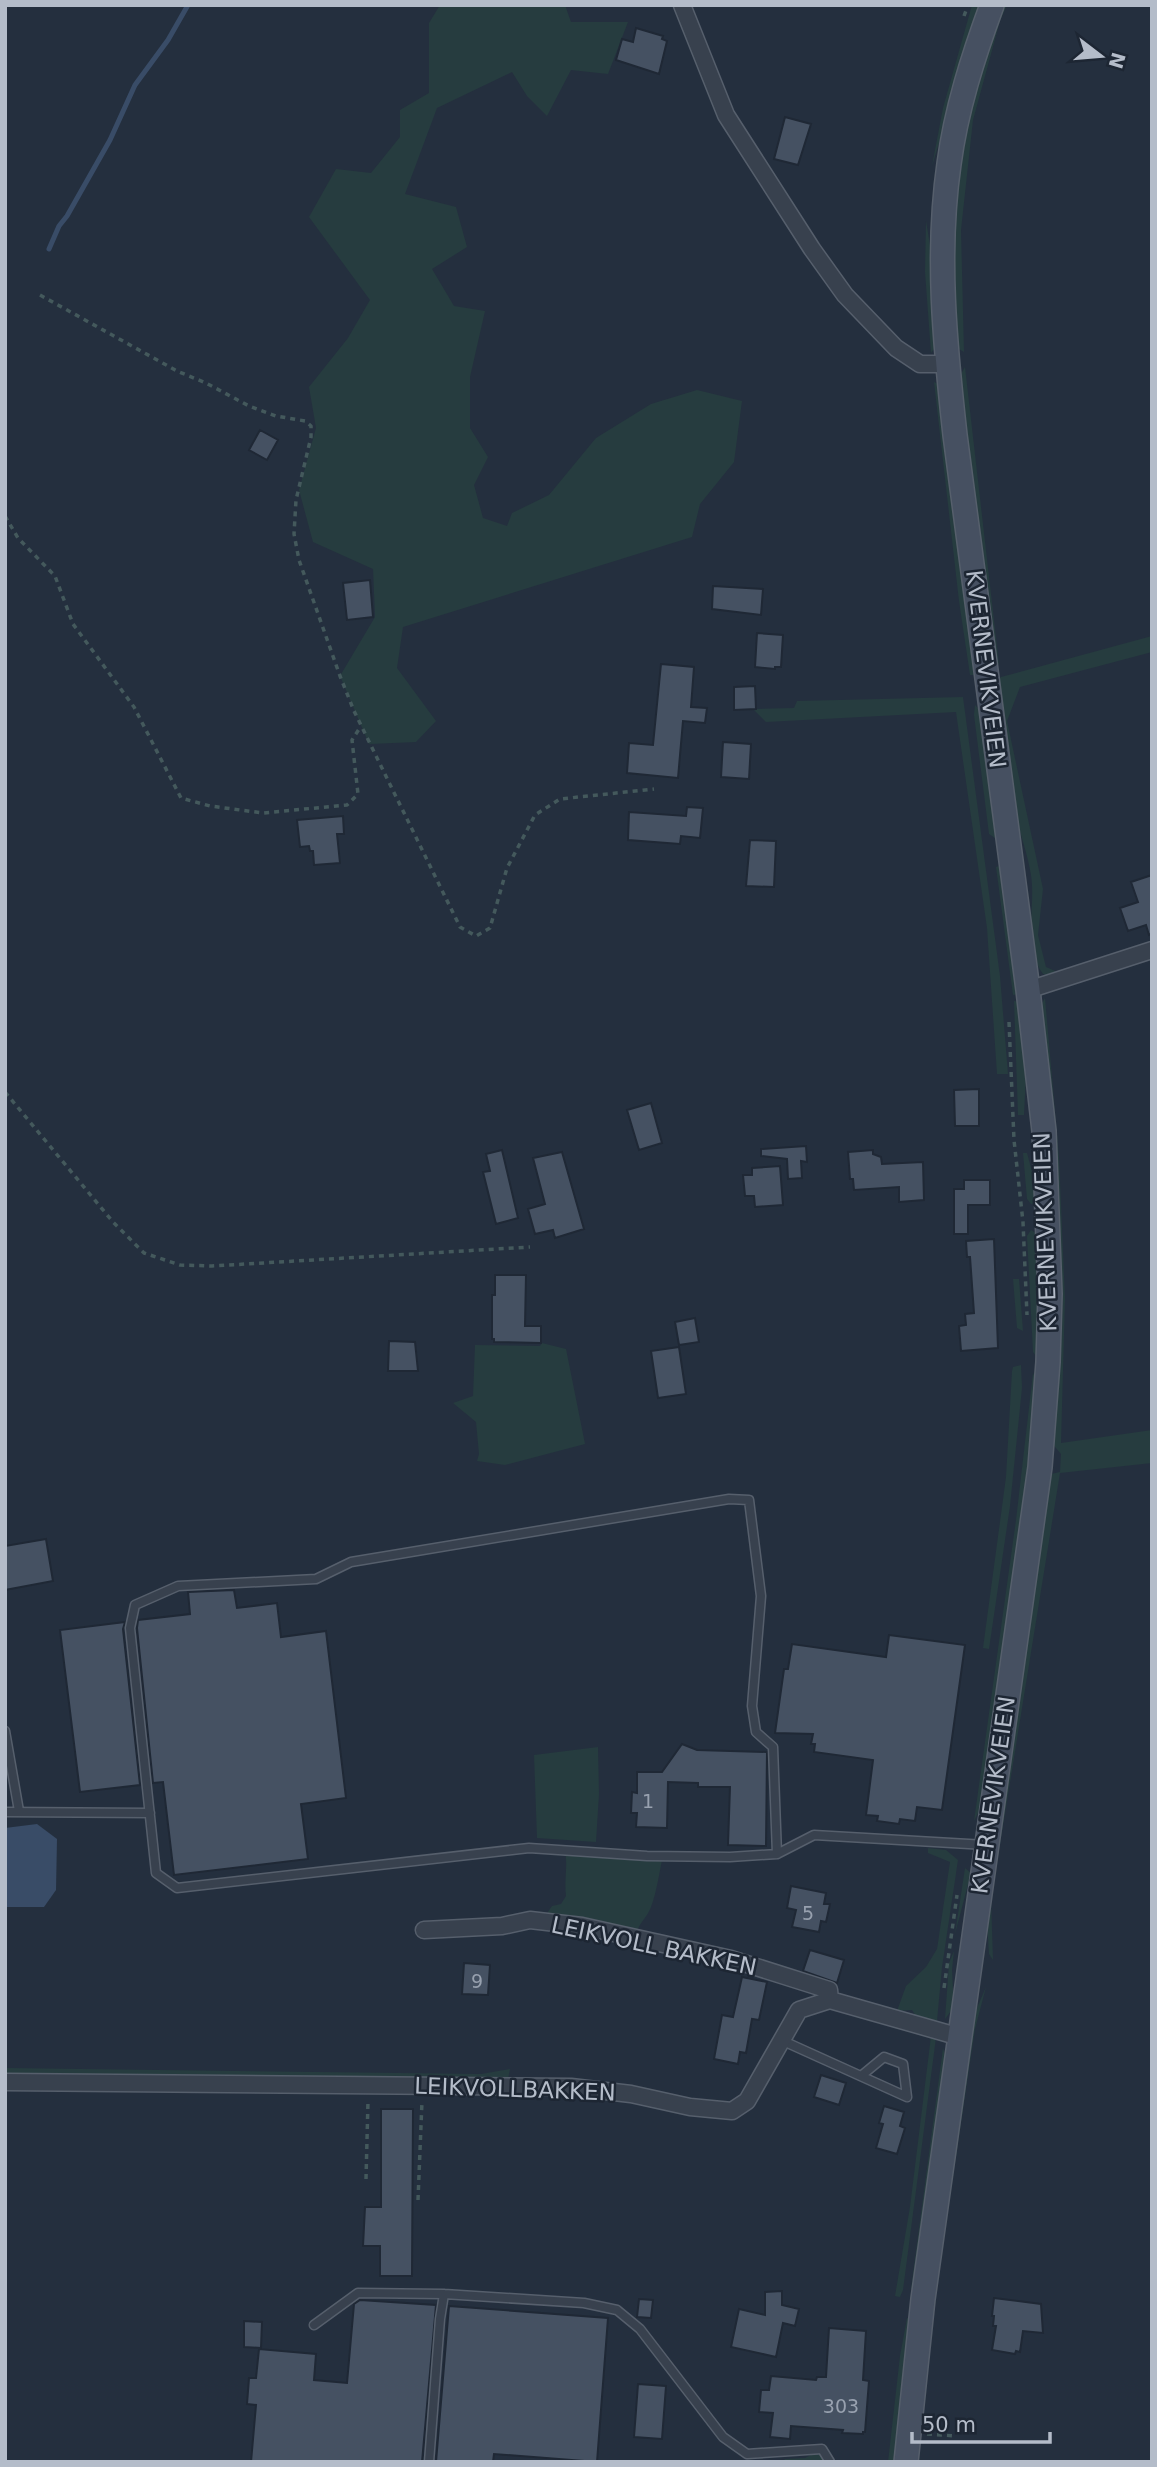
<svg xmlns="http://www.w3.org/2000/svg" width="1157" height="2467" viewBox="0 0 1157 2467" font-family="'DejaVu Sans',sans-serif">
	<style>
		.green { fill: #263c3f }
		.water { fill: #394c67 }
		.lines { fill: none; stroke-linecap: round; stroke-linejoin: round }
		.stream { stroke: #394c67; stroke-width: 5 }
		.building { fill: #455162; stroke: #1f2835; stroke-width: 2 }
		.lane-casing { stroke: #565f6c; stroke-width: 11 }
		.street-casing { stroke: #565f6c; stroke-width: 19 }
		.secondary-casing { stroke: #565f6c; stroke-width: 26 }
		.path { stroke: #44595c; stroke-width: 3.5; stroke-dasharray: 5 5; stroke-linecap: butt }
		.lane { stroke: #38414e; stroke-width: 8 }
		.street { stroke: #38414e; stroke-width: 16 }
		.secondary { stroke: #465061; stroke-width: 23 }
		.labels { text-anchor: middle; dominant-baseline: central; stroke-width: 5; stroke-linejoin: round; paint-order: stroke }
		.number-label { font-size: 19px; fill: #98a1af }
		.street-label { font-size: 23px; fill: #b4bcc9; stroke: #1d2633 }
	</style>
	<rect width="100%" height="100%" fill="#242f3e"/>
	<path class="green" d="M440,5H565L571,22H628L608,74L571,70L547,116L527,96L512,72L437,108L405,194L456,207L467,247L432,269L454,306L485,311L470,377V428L488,457L474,485L483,518L507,526L512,513L549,495L596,438L651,404L697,390L742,401L734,462L700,504L692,537L403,627L397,668L436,721L416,742L369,744L340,676L375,617L373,569L313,542L299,490L316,428L309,387L348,338L370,300L309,217L336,169L371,173L400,137V110L429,93V23Z
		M972,5H981L932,166L943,108Z
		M1000,5H1007L1000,21L973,120L961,230L964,352L954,346C953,307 950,268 951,229C954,152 976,77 1000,5Z
		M926,221L932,257L936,346L931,353L925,272Z
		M965,367L999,664L993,667L958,379Z
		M934,382L938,384L940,390L956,533L977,675H970L959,601Z
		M1152,636V652L1020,687L1007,721L1043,889L1038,935L1046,967L1062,974L1052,976L1043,974C1022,946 1036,908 1031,875C1027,849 1016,824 1012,798C1005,759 1001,720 996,681L1001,677Z
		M963,697L1000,976L1008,1074H997L987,928L956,712L766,722L753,709L794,708L797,701Z
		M975,705L980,710L996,832L995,838L989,834L974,715Z
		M999,866L1004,880L1020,994L1013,995L996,867Z
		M1045,998L1059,1157L1065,1299L1061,1443L1152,1430V1463L1060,1473L991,1900L993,1960L989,1954L986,1908L1045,1483L1051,1474L1060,1472L1061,1454L1050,1441L1041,1005Z
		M1014,1001L1021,1002L1027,1055L1024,1115H1018Z
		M1023,1153H1027L1035,1183L1036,1203L1031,1204L1027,1199Z
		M1031,1230L1037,1234L1039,1241V1352L1036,1356L1033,1352L1027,1236Z
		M1013,1279H1019L1023,1331L1017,1328Z
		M542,1343L566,1349L585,1444L505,1465L477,1461L479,1454L476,1422L453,1403L473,1396L475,1345L540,1346Z
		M1021,1365L1022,1388L1010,1506L989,1649L983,1648L1006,1477L1012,1371L1013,1367Z
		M1033,1373L1037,1380L1031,1455L982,1805L974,1821L1016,1520Z
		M598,1747L599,1794L596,1842L537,1838L534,1755Z
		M928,1848L946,1850L958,1860L942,1967L937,2021L917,2018L912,2010L897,2011L906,1986L926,1967L937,1949L950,1862L928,1853Z
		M565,1851L663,1856C659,1873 657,1891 651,1907C646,1920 639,1921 635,1938L541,1922L552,1906L561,1904L566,1896C564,1880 568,1866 565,1851Z
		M965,1868L971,1873L955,1934Z
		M954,1951L952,1970L954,2007L945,2019L949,1963Z
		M986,1987L975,2029L937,2284L934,2283L968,2029Z
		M932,2028L937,2030L903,2290L900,2297L895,2296L910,2207Z
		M943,2048L946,2058L916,2290L911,2289Z
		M5,2068L481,2074L510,2069L508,2079L5,2082Z
		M907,2318L911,2319L895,2462H888L900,2356Z
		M822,2449L830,2462H783L785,2459L805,2458Z"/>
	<path class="water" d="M37,1824L57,1839L56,1890L44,1907H5V1828Z"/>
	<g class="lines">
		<path class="stream" d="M49,249L59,226L67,216L110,140L135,85L168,40L188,5"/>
	</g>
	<path class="building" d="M636,28L663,36L662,39L667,41L659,74L616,60L622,39L633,42Z
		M785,117L811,124L798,165L774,159Z
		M260,430L278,440L267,460L249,450Z
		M370,580L373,617L347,620L343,583Z
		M713,586L763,589L761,615L712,609Z
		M757,633L783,635L781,667H775V669L755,667Z
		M661,664L694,667L691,707L707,708L705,723L683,721L678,778L627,773L629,743L653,745Z
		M755,686L756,709L734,710V687Z
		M723,742L751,744L749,779L721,777Z
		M687,807L703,808L700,838L681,836L680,844L628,840L629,812L686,816Z
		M343,816L344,834H337L340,863L314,865L313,851H310L309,846L300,847L297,820Z
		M750,840L776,841L774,887L746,886Z
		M1152,875V934L1149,935L1146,925L1128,931L1120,908L1138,902L1131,882Z
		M979,1089V1126H955L954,1090Z
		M651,1103L662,1143L639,1150L627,1110Z
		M806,1146L807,1162L801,1161L802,1178L788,1179L787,1159L761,1156V1149Z
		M502,1150L518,1218L496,1224L483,1172L490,1171L486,1154Z
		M873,1150V1154L881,1157L882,1164L923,1162L924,1200L899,1202V1187L854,1190L853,1179H850L848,1152Z
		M562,1152L584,1229L555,1238L553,1230L535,1234L528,1209L545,1204L533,1158Z
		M780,1166L783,1205L755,1207L754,1196H745L743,1175H752V1168Z
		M964,1180H990V1205H968V1234H954V1189H964Z
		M994,1239L998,1348L961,1351L959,1326L966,1325L965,1314L974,1313L970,1257H967L966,1241Z
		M495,1275H526L525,1326H541V1343L494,1342V1339H492V1295H495Z
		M695,1318L699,1342L679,1345L675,1322Z
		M389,1341L415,1342L418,1371H388Z
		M679,1347L686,1394L658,1398L651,1351Z
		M46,1539L53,1581L5,1590V1546Z
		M234,1590L237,1608L277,1603L281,1637L326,1631L346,1798L301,1804L308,1859L174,1875L163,1782L153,1783L137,1628L138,1620L190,1614L188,1592Z
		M125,1622L123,1629L140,1785L80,1792L60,1630Z
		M889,1635L965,1645L942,1810L917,1807L915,1821L900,1819L899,1824L877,1821L878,1816L866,1815L873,1760L814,1752L815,1744H811L813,1734L775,1733L784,1669H788L792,1644L886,1657Z
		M682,1744L697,1750L767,1752L766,1846L728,1845L730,1787H698V1783L668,1782L667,1828L636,1827L637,1813H631L632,1792L637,1793V1772H662Z
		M791,1886L826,1893L824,1904H830L826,1922L821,1921L819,1932L792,1927L796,1910L787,1908Z
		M810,1950L844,1960L837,1983L803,1971Z
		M464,1963L490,1965L488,1995L462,1994Z
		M742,1977L767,1982L759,2020L752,2019L746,2053L740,2052L738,2064L714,2059L722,2015L733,2017Z
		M821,2075L846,2083L839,2105L814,2097Z
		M884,2106L904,2112L900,2126L905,2128L897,2154L876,2148L883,2124L879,2123Z
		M381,2109H413L412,2276H380V2246H363L365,2207H381Z
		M782,2291V2305L799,2309L795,2326L783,2323L776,2357L731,2347L739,2309L765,2315V2292Z
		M994,2298L1041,2304L1043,2333L1023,2331L1020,2352L1016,2351L1015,2354L992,2350L996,2326H993L994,2316H992Z
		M639,2299L653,2300L651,2318L637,2317Z
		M360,2300L436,2305L422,2462H251L256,2405L247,2404L249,2378H256L259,2349L316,2354L314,2380L347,2383L354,2304Z
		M449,2306L608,2318L597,2462L494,2454L493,2462H436Z
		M244,2321L262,2322L261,2348L244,2347Z
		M829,2328L866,2331L863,2380L869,2381L865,2432H863V2434L842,2433L843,2430L791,2426L790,2439L770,2437L773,2413L759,2412L761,2390H769L771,2376L816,2380L817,2377H826Z
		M638,2384L666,2386L662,2439L634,2437Z"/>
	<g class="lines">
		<g class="lane-casing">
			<path id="lane" d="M729,1499L749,1500L761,1596L752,1706L756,1732L773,1747L777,1854L730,1857L647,1856L529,1848L177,1888L156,1873L130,1628L135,1605L178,1586L316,1579L351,1562Z
				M5,1731L19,1811
				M5,1812L150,1813
				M777,1854L814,1835L986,1845
				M781,2040L907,2097
				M861,2076L884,2057L903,2064L907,2097
				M314,2325L358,2293L444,2294L584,2303L617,2310L640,2329L723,2437L747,2454L822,2449L830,2462
				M429,2462L440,2319L444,2294"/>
		</g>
		<g class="street-casing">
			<path id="street" d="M682,5L726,115L812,249L845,295L896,348L920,364H947
				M1028,990L1152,950
				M424,1930L502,1926L530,1920L582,1926L731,1959L829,1990L830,2000
				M5,2082L571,2087L631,2094L690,2107L732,2111L747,2101L799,2010L830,2000L960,2037"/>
		</g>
		<g class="secondary-casing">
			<path id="secondary" d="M906,2462L923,2299L1040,1467L1048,1362L1050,1294L1044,1131L1028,990L955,435C945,345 936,254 949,164C956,110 973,57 992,5"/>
		</g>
		<path class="path" d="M964,16L968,5
			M40,295L177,371L206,383L249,406L276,416L305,421L311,426V437L296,500L294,534L299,560L340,676L354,711L460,927L476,936L490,928L507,868L535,815L560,799L654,789
			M5,516L18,538L55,576L73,624L134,707L181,798L210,806L263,813L347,805L358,794L352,740L361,726
			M1009,1022L1014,1140L1023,1222L1027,1315
			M5,1092L113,1222L144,1253L180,1265L212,1266L530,1247
			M944,1988L957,1895
			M366,2179L368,2101
			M418,2200L422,2101
			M927,2434L956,2436"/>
		<use href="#lane" class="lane"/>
		<use href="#street" class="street"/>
		<use href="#secondary" class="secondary"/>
	</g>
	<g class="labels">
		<g class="number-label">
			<text x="648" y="1801">1</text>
			<text x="808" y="1913">5</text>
			<text x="477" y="1981">9</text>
			<text x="841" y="2406">303</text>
		</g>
		<g class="street-label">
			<text transform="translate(986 669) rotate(83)">KVERNEVIKVEIEN</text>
			<text transform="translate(1045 1232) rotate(-92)">KVERNEVIKVEIEN</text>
			<text transform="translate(993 1795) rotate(-82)">KVERNEVIKVEIEN</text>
			<text transform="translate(654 1946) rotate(12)">LEIKVOLL BAKKEN</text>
			<text transform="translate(515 2089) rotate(2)">LEIKVOLLBAKKEN</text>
		</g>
	</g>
	<rect width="1157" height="2467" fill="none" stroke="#b4bcc9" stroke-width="14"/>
	<g transform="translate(1101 56) rotate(106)" stroke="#1d2633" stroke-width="5" paint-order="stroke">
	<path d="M0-5L12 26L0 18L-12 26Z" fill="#b4bcc9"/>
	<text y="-10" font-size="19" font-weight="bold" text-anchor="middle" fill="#b4bcc9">N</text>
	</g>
	<path d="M912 2432v10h138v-10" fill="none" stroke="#b4bcc9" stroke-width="3.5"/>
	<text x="922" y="2432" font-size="21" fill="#b4bcc9" stroke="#1d2633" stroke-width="5" paint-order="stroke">50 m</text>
</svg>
